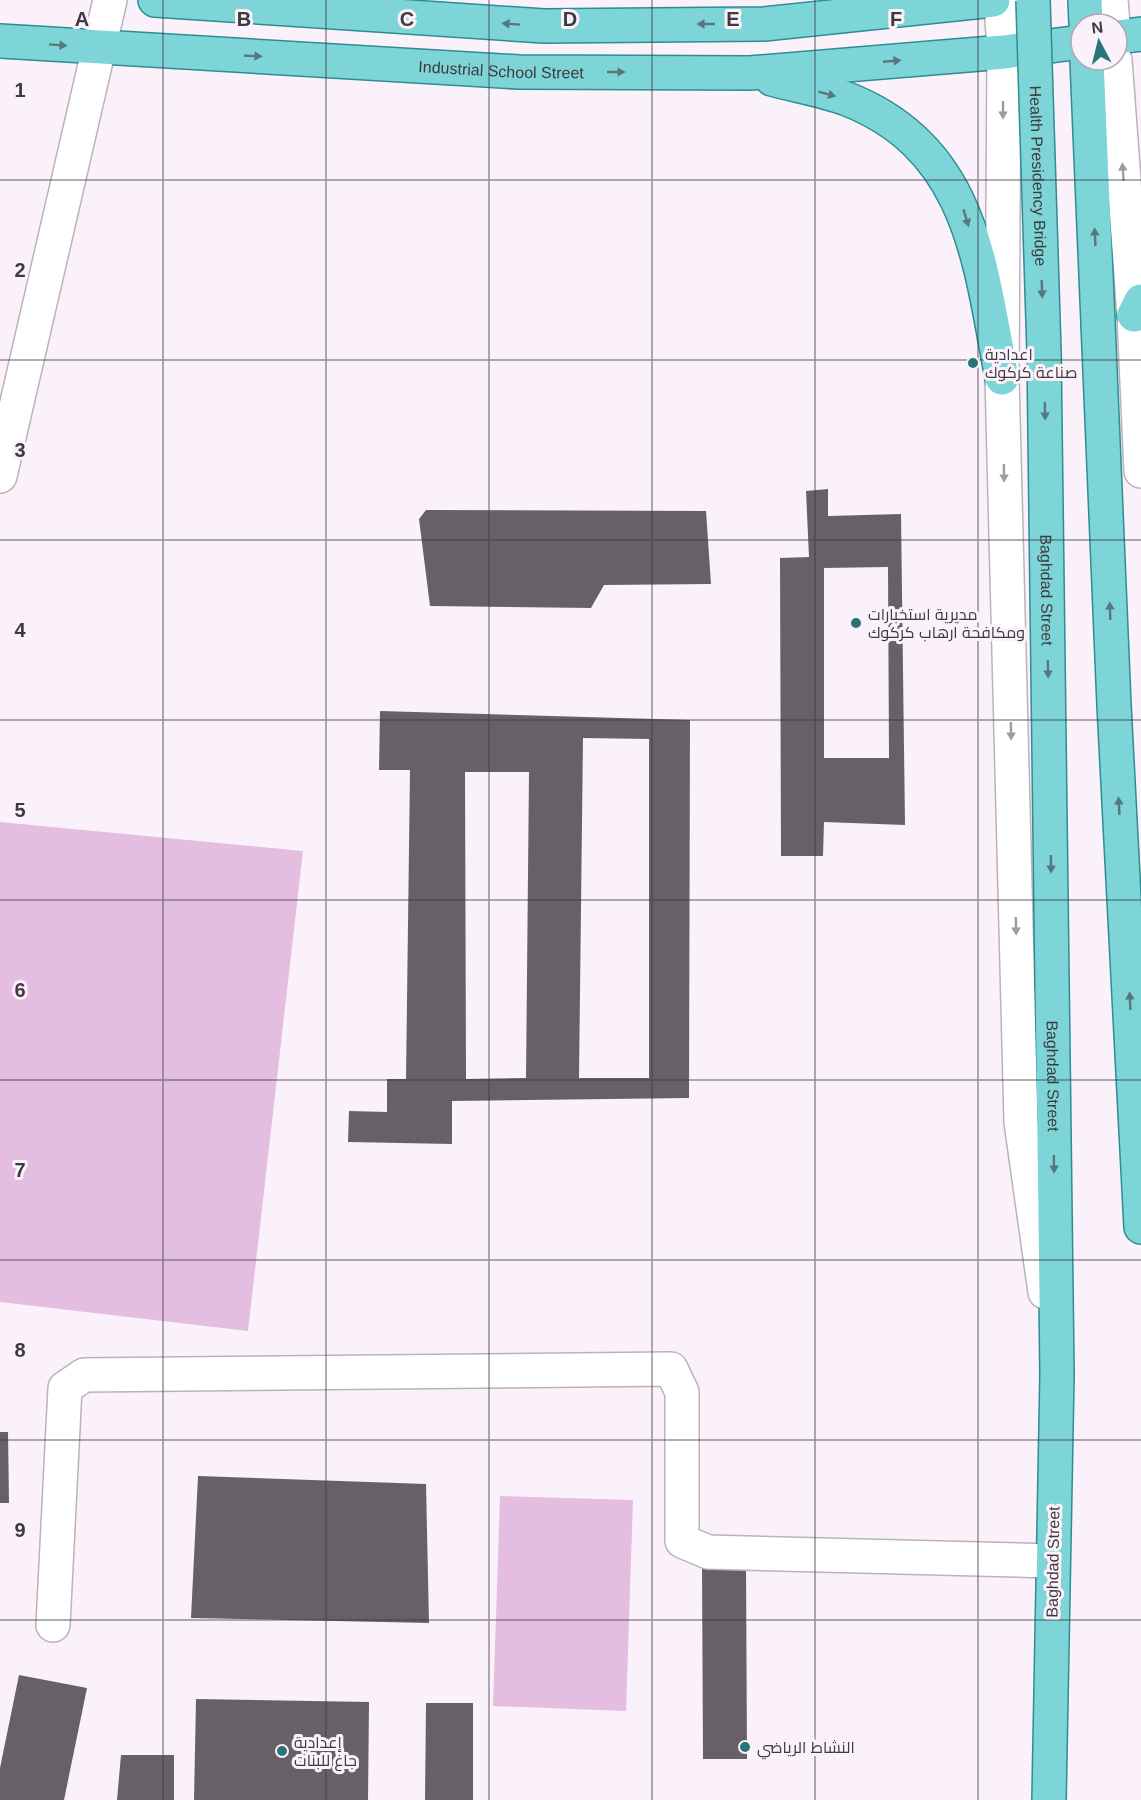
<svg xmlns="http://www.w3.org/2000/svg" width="1141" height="1800" viewBox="0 0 1141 1800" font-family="Helvetica,Cairo,sans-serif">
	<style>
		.green { fill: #e3bee0 }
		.building { fill: #686068; fill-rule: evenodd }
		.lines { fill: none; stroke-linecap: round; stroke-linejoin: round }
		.minor-casing { stroke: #bbb2bb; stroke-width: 36 }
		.tertiary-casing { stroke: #bbb2bb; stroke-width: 36 }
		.primary-casing { stroke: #2e8d91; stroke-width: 36 }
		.minor { stroke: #fff; stroke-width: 33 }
		.tertiary { stroke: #fff; stroke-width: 33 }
		.primary { stroke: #7dd5d8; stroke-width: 33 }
		.primary-bridge-casing { stroke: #2e8d91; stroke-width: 36; stroke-linecap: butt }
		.primary-bridge { stroke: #7dd5d8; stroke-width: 33 }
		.oneway { fill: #57787c }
		.oneway2 { fill: #9e9c9e }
		.grid { fill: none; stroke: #3e3a3e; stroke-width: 1.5; stroke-opacity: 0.55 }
		.poi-dot { fill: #297476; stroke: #fbf1fa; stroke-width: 2 }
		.labels { text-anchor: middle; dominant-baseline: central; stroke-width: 6; stroke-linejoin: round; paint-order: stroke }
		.street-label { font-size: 16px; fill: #3e3a3e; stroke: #fbf1fa }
		.poi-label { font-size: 16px; fill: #3e3a3e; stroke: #fbf1fa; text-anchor: start }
		.grid-label { font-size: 20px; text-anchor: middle; font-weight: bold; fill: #3e3a3e; stroke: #fbf1fa; stroke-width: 6; stroke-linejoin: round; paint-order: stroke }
	</style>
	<rect width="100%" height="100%" fill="#fbf1fa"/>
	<path class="green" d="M0,822L303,851L248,1331L0,1302Z
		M500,1496L633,1500L626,1711L493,1706Z"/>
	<path class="building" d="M828,489V516L901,514L905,825L824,822L823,856H781L780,558L809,557L806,491ZM888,567L889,758H824V568Z
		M426,510L706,511L711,584L604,585L591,608L430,606L419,519Z
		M380,711L690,720L689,1098L452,1101V1144L348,1142L349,1111L387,1112V1079H406L410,770H379ZM583,738L649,739V1078H579ZM465,772H529L526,1078L466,1079Z
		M0,1432H8L9,1503H0Z
		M198,1476L426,1484L429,1623L191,1618Z
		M702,1566H746L747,1759H703Z
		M19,1675L87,1688L64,1800H0V1768Z
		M196,1699L369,1702L368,1800H194Z
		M426,1703H473V1800H425Z
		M121,1755H174V1800H117Z"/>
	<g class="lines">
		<g class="minor-casing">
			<path id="minor" d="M0,476L110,0
				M53,1625L65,1388L84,1375L671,1369L682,1392V1541L708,1552L1052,1561"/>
		</g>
		<g class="tertiary-casing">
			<path id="tertiary" d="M1001,0L1004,52L1002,378L1021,1122L1045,1292
				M1111,0L1113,24
				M1115,60L1134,315L1141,471"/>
		</g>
		<g class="primary-casing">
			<g id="primary">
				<path d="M155,0L544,26L764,24L993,0"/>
				<path d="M1085,0L1086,24"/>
				<path d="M1117,37L1141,34"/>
				<path id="s1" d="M0,41L519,72L750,73L1004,52L1081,42"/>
				<path d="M1087,60L1114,705L1141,1227"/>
				<path d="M772,79C797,86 823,90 847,99C972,148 980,263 1002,378"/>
				<path d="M1134,315L1141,301"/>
				<path id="s2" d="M1044,352L1057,1374L1049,1800"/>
			</g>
		</g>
		<use href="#minor" class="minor"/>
		<use href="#tertiary" class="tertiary"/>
		<use href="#primary" class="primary"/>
		<g class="primary-bridge-casing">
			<g id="primary-bridge">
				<path id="s3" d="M1033,0L1044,352"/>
			</g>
		</g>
		<use href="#primary-bridge" class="primary-bridge"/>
	</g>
	<defs><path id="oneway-solid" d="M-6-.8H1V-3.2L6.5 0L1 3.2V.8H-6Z" transform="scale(1.5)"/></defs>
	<g class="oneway">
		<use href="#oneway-solid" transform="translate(511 24) rotate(-176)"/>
		<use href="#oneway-solid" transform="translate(706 24) rotate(180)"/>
		<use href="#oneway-solid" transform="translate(58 45) rotate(4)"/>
		<use href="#oneway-solid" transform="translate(253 56) rotate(3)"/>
		<use href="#oneway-solid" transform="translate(892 61) rotate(-5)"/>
		<use href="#oneway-solid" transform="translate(616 72)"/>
		<use href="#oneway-solid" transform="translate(827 94) rotate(15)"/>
		<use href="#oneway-solid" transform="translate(966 218) rotate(73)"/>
		<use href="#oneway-solid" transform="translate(1095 237) rotate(-93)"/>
		<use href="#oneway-solid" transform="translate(1042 289) rotate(88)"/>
		<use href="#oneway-solid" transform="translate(1045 411) rotate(89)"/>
		<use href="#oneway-solid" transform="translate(1110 611) rotate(-92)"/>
		<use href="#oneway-solid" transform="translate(1048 669) rotate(89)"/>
		<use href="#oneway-solid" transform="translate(1119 806) rotate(-93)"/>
		<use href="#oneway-solid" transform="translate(1051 864) rotate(89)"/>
		<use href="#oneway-solid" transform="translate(1130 1001) rotate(-93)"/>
		<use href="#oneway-solid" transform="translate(1054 1164) rotate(89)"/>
	</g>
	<g class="oneway2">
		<use href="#oneway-solid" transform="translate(1003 110) rotate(90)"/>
		<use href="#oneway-solid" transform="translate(1123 172) rotate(-94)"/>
		<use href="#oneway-solid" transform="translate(1004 473) rotate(89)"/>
		<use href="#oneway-solid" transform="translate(1011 731) rotate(89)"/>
		<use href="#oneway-solid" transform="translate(1016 926) rotate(89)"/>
	</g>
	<path class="grid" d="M163,0V1800M326,0V1800M489,0V1800M652,0V1800M815,0V1800M978,0V1800M0,180H1141M0,360H1141M0,540H1141M0,720H1141M0,900H1141M0,1080H1141M0,1260H1141M0,1440H1141M0,1620H1141"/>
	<g class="poi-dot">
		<circle cx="973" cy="363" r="6"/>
		<circle cx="856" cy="623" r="6"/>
		<circle cx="745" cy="1747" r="6"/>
		<circle cx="282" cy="1751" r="6"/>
	</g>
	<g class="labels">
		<g class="street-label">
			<text stroke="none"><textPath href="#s1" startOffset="502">Industrial School Street</textPath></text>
			<text stroke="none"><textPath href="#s3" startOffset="176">Health Presidency Bridge</textPath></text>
			<text stroke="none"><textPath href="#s2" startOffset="238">Baghdad Street</textPath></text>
			<text stroke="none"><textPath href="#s2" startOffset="724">Baghdad Street</textPath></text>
			<text transform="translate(1053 1562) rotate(-89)">Baghdad Street</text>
		</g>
		<g class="poi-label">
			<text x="985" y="354">اعدادية<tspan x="985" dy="18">صناعة كركوك</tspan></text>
			<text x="868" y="614">مديرية استخبارات<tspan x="868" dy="18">ومكافحة ارهاب كركوك</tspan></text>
			<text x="294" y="1742">إعدادية<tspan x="294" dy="18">جاغ للبنات</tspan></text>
			<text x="757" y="1747">النشاط الرياضي</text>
		</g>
	</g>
	<g class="grid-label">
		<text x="82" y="26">A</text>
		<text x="244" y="26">B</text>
		<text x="407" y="26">C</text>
		<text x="570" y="26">D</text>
		<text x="733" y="26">E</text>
		<text x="896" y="26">F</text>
		<text x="20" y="97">1</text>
		<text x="20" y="277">2</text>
		<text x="20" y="457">3</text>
		<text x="20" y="637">4</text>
		<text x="20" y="817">5</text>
		<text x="20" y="997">6</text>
		<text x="20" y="1177">7</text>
		<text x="20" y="1357">8</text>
		<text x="20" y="1537">9</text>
	</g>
	<g transform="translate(1099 42) rotate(353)"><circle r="28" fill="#fbf1fa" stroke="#afa8af" stroke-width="1.5"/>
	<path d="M0-4.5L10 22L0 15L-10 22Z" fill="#297476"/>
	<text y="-9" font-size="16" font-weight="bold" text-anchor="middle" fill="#3e3a3e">N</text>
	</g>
</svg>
